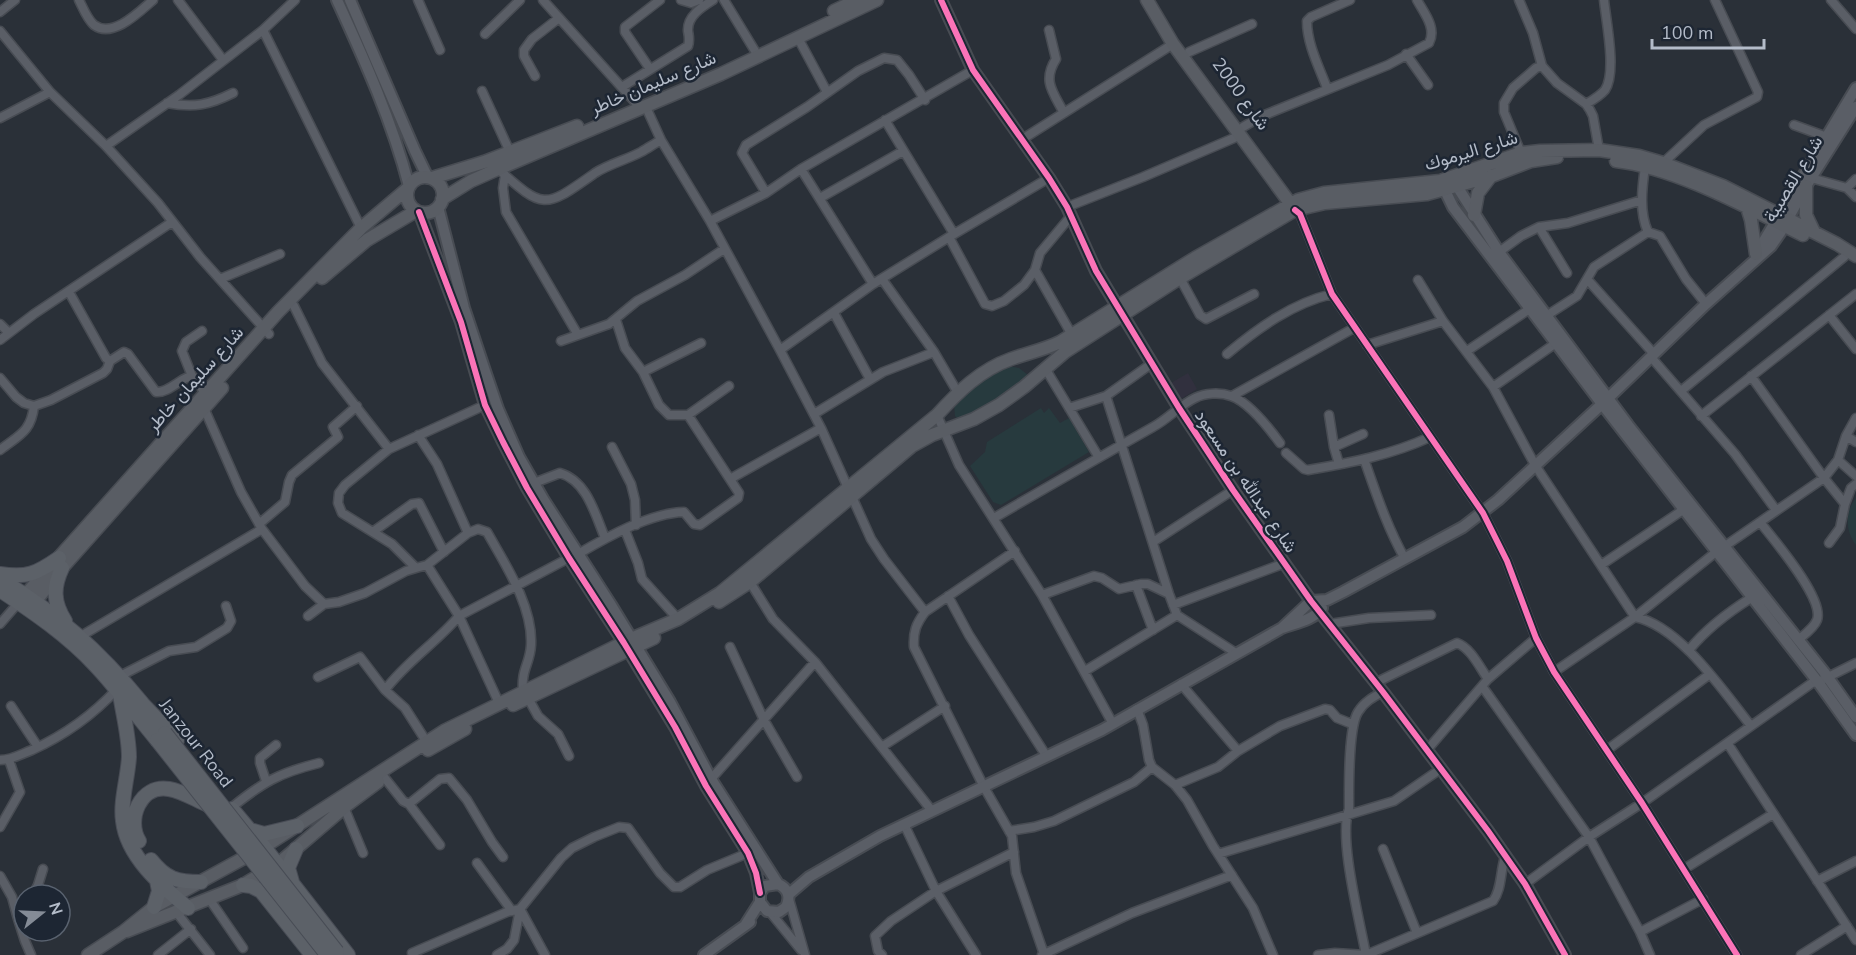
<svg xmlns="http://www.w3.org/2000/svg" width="1856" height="955" viewBox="0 0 1856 955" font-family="'Nunito Sans',Vazirmatn,sans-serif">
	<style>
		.medical { fill: #31303e }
		.green { fill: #273a3e }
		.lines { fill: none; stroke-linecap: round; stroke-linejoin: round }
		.minor-casing { stroke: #484c53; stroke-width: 11 }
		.tertiary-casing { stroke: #484c53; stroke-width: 14 }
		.secondary-casing { stroke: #484c53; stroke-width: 15 }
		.primary-casing { stroke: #484c55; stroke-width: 16 }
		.minor { stroke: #5a5e66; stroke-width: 8 }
		.tertiary { stroke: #5a5e66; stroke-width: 10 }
		.secondary { stroke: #595d64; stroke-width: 12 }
		.primary { stroke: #5c6168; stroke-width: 14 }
		.primary-bridge-casing { stroke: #484c55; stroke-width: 16; stroke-linecap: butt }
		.primary-bridge { stroke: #5c6168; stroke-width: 14 }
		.cycleway-casing { stroke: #1d2633; stroke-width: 10 }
		.cycleway { stroke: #fb73b8; stroke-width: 6 }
		.labels { text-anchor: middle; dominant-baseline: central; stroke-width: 5; stroke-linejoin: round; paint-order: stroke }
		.street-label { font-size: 18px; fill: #b4bcc9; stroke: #1d2633 }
	</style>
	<rect width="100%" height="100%" fill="#2a3038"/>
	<path class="medical" d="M1188,373L1197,389L1181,399L1171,383Z"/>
	<path class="green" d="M1006,366L1019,368L1028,375L1027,381L960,421L955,416L954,404L966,390Z
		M1041,408L1044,413L1049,408L1060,423L1069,418L1089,452L1001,505L993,502L970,466L985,452L987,442Z
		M1856,498V545C1845,531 1845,511 1856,498Z"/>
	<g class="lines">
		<g class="minor-casing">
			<path id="minor" d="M79,0C83,8 87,19 94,25C113,39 140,11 153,0
				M178,0L223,60
				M418,0L440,50
				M543,0L635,102
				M681,0L691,3L699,0
				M724,0L755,51
				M1519,0L1533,33L1542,66L1557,83L1586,104L1590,110L1593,116L1599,150
				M1831,0L1856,29
				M0,12L15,0
				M263,30L361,228
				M1049,30L1056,59C1042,81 1053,92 1064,113
				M0,31L50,92L106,146L158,203L200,257L269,334
				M485,34L520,0
				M798,38L827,92
				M1189,52L1252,24
				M1406,54L1428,85
				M650,69L625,32V27L660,0
				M535,76L524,56V50L532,39L559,18
				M622,87L688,46C690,40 689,37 688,31C687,16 702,7 713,0
				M1327,88C1319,67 1307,44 1307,21L1311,17L1350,0
				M482,91L510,152
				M167,103C194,108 209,105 233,93
				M1586,104C1593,100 1600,96 1605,90C1617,72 1606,21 1604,0
				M645,105L661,140L710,221L780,350L821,428L871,539L884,559L925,612
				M0,118L50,92
				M885,120L954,234
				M1794,125L1827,137
				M1243,127L1262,116L1388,65L1429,43C1437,28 1424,13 1417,0
				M1021,140L1173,44
				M106,146L179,95L263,30L295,0
				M1521,153L1504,112V103L1513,88L1536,68L1542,66
				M1663,163L1704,125L1757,97L1758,92L1715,0
				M1645,167C1642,188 1639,212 1648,232L1660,236L1686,279L1706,304
				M498,169C545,211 545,208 595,173C609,164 626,160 641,152C648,148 654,144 661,140
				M801,169L873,284
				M505,175L503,188L506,212L578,335
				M1811,178L1847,188L1856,197
				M1847,188L1856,179
				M766,193L742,153L746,145L807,107L858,71L884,58L897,60L909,75L925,100
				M820,198L903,151
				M1067,207L1143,177L1241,135
				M1295,210L1300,214L1332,294L1483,513L1507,561L1536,638L1554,672L1642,803L1737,955
				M710,221L766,193L801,169L973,70
				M1539,227L1567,273
				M949,237L985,304L992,306L1004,301L1024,285L1035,270L1040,253L1070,217
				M1499,252L1521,236L1539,227L1568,223L1642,200
				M1035,270L1072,335
				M1180,278L1200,315L1206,319L1254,294
				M220,279L280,254
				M1587,279L1654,354
				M1418,280L1443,321L1493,387L1535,465L1635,617C1680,626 1723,691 1751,726
				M69,292L106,358L110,361
				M294,306L322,363L389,449
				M834,313L870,379
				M1829,315L1856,349
				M1546,316L1577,296L1594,267L1648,232
				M616,320L625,348L643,372L659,405L669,415H688L729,386
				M0,324L9,333
				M0,340L34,314L172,222
				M561,341L609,324L637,301L685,275L724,249
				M1367,345L1443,321
				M780,350L873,284L954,234L1049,178
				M1467,351L1531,308
				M934,352L958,393
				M1227,354C1258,328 1293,303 1332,294
				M1651,357L1735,454L1776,510
				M1045,368L1098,456
				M643,372L701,343
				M192,376L182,351L186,342L202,331
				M1751,376L1824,478L1845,504L1840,528L1829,543
				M0,378L16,397L24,403L34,406L51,400L103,373L107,369L110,361L124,352L128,354L156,392C170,394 186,371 195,378C199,381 202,390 205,394
				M1493,387L1556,343
				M1681,391L1844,257
				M1106,396L1151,364
				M1232,396L1354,328
				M485,405L389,449L345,485L339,493L338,503L342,513L392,544L416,568L427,565L459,616L499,703
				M204,408L241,492L262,529L305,586L324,604
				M1069,408L1106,396L1169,594L1177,615L1236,653
				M814,414L883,372L934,352L882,279
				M937,415L959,465L1042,595L1113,724
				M1329,415L1334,447L1339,464
				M1701,416L1856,294
				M418,435L437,464L468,533
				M1846,436L1856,442
				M612,447L631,484L635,500L636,525
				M1334,447L1363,434
				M0,450C19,435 31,432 34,406
				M1286,453L1304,469L1308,470C1350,463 1391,455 1430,437
				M1364,459C1376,493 1387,527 1405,559
				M1838,460L1856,476
				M730,479L821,428
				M534,483L560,473C587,481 595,514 605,538
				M1845,504L1851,488L1856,484
				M994,518C1047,487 1100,457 1153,427C1168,419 1180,405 1195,398C1205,393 1220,392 1231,396C1249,402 1269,428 1280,443
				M1760,522C1773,539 1825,599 1817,620C1814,628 1804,635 1798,640
				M259,524L285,502L289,482L292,475L338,437L333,427L357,406
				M625,530L638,563L642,579L678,619
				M374,531L412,504L419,503L444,552
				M1153,542L1233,490
				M1725,546L1824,478L1838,460L1846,436L1856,418
				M1015,551L925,612C916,624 913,632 914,647L984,787L1012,836L1016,873L1044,954
				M578,554C607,537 650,513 684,512L694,524L700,525L738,498L739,493L688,415
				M427,565L468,533L478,529L487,532C505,564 533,606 531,645C530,664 521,669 523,691
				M1601,565L1683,510
				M750,582L773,619L815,662L932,811
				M1136,585L1153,630
				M1042,595L1094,576L1102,578L1119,589L1141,584H1148L1169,594
				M948,596L969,635L1047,757
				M1173,605L1285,563
				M308,616L324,604L339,602L365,593L406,571L416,568
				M0,624L19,602
				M1330,624L1369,618L1431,615
				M81,636L262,529
				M730,647L764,720L797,777
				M1689,650C1707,628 1727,613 1751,598
				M1085,671L1177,615
				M1554,672L1635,617L1716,552
				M120,676L169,651L196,647L227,628L231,621L226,606
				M318,677L360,657L385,690
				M1375,683L1457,643C1471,648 1480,668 1488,679
				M1181,684L1238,751
				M1482,686L1589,837L1640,932L1650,955
				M528,698L538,716L558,734L569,756
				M11,706L38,747
				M1137,709L1143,725L1149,760L1152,767L1175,785L1187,800L1213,846L1253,908L1273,955
				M426,741L405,708L385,690C407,661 436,643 459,616L569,558
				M1728,744L1856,940
				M883,746L945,706
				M1427,750L1488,679L1536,638
				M1607,750L1710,674
				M0,760C12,760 21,754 32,750C65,735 92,716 117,689
				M384,777L403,801L409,804L440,779L449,778L467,800L492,842L503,857
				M711,779L815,662
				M266,781L260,763V758L276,745
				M1175,785L1218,767L1238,751L1280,726L1325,709L1330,710L1337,718L1352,724
				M409,804L440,845
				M344,807L363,853
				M231,808C263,782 279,773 319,763
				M904,824L936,891L976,955
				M0,827L20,792L9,760
				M1009,831L1034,827L1054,821L1134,782L1152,767
				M1383,849L1417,933
				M1218,854L1394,801L1442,768
				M477,863L512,911
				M1684,869L1773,814
				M0,876L12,897L18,919
				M1817,881L1856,861
				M1525,884L1589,837L1642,803L1812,683L1818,682L1856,663
				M33,895L38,885L43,869
				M789,899L805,955
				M210,900L243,948
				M520,909L545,955
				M24,911L18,919L25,941L31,955
				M770,912L801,950
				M177,913L210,955
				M1640,932L1703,899
				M412,953L507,912L520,909
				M158,955L191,929
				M497,955L507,949L514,940L520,909L561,858L572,848L594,837L619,827L628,828L660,873L674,887H680L707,870L748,853
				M882,955L878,951L875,936L891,921L936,891L1014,852
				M1042,955L1132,913L1232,875
				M1318,955L1335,953L1366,955L1493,901C1502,889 1500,872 1505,857
				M1366,955C1360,922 1338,837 1349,809C1349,788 1348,728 1358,712C1364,702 1373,697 1383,692
				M1801,955L1847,926"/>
		</g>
		<g class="tertiary-casing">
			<path id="tertiary" d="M337,0C365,61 392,121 409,186
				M350,0L415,151L428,178
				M941,0L973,70L1049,178L1067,207L1096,271L1179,408L1233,490L1311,601L1383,692L1488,831L1525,884L1565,955
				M1453,180L1499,252L1628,425L1824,672L1856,717
				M1442,184L1453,207L1602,404L1818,682L1856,735
				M438,207L464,308L485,371L498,409L519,457L543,499L611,605L670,702L711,779L778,884
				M419,212L461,322L485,405L503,442L527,488L569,558L624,643L675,727L706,786L748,853L756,873L760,893
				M1756,254L1856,88
				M1282,628L1311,601L1327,600L1343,592L1463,527L1498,500L1602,404L1706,304L1771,246L1780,233L1806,186L1856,107
				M788,895L809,877L880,836L1102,730L1282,628C1295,623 1314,620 1322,608
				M746,924L760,902V893L765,886L778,884C788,888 791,897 786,907L779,912L767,911L760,902
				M704,955L750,922"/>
		</g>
		<g class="secondary-casing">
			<path id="secondary" d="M1147,0L1173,44L1295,210
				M834,11L857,0
				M1616,161C1677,168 1748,208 1803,235
				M407 195a18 18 0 1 1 36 0a18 18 0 1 1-36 0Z
				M432,178L484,162L577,126
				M1806,186V215L1814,232
				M442,199L471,181L498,169L721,74L877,0
				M1747,207L1751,220L1756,254
				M1474,215L1478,193L1491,176
				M322,278L367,240L416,211
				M20,601L278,312L361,228L407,189
				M719,602L750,582L912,446L932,435L974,419L999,405L1024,387L1065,352L1180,278L1295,210L1325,203L1427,194L1492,176L1531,161L1557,157
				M30,608L62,568L222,388
				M513,705L654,638
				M428,750L465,729
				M127,931L243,885L278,864L347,805L378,782
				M88,955L123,932L154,907L264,847L444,731L631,639L678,619L720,593L937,415C958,392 980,370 1011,359C1027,353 1044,350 1060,342L1195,258L1298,200L1324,193L1440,181L1521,153L1540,151L1599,150L1639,156L1663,163L1723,186L1837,244L1856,256"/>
		</g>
		<g class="primary-casing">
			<path id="primary" d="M62,568C53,587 53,602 65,621
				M0,574C27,578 36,574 59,558
				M0,579C59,615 98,650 142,703
				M0,590C33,612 67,635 95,665C117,688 136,715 157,740
				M120,694C123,714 129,736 129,757C128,777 120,802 123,821C127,857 162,886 188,908
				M137,698L177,740
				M232,809L264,847L348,955
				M250,830L264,834L297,826
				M139,841C126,820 140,784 169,789C182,791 196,800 208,805
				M151,860C166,879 177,882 201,882
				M292,882L288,868L296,849
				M243,885L251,886L261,891L312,955
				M154,907L159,891L157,881"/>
		</g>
		<use href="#minor" class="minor"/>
		<use href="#tertiary" class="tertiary"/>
		<use href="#secondary" class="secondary"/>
		<use href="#primary" class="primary"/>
		<g class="primary-bridge-casing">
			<path id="primary-bridge" d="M165,733L337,952
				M157,740L325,952"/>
		</g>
		<use href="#primary-bridge" class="primary-bridge"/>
		<g class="cycleway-casing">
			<path id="cycleway" d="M941,0L973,70L1049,178L1067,207L1096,271L1179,408L1233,490L1311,601L1383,692L1488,831L1525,884L1565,955
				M1295,210L1300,214L1332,294L1483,513L1507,561L1536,638L1554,672L1642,803L1737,955
				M419,212L461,322L485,405L503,442L527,488L569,558L624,643L675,727L706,786L748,853L756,873L760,893"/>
		</g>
		<use href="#cycleway" class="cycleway"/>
	</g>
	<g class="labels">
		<g class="street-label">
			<text transform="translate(653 83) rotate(-23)">شارع سليمان خاطر</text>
			<text transform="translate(1241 94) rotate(54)">شارع 2000</text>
			<text transform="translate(1471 151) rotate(-17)">شارع اليرموك</text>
			<text transform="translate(1793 179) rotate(-59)">شارع القصيبة</text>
			<text transform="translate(195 379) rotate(-48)">شارع سليمان خاطر</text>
			<text transform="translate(1246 481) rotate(56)">شارع عبدالله بن مسعود</text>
			<text transform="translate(196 743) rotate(52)">Janzour Road</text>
		</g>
	</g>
	<g transform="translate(42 913) rotate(72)"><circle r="28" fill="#1d2633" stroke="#59626f" stroke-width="1.5"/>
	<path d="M0-4.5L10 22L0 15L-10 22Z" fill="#848b96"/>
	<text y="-9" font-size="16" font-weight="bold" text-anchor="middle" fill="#b4bcc9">N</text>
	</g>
	<path d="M1652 39v9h112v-9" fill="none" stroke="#b4bcc9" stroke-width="3"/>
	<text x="1661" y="39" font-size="18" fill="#b4bcc9" stroke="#1d2633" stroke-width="4.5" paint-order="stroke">100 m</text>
</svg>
